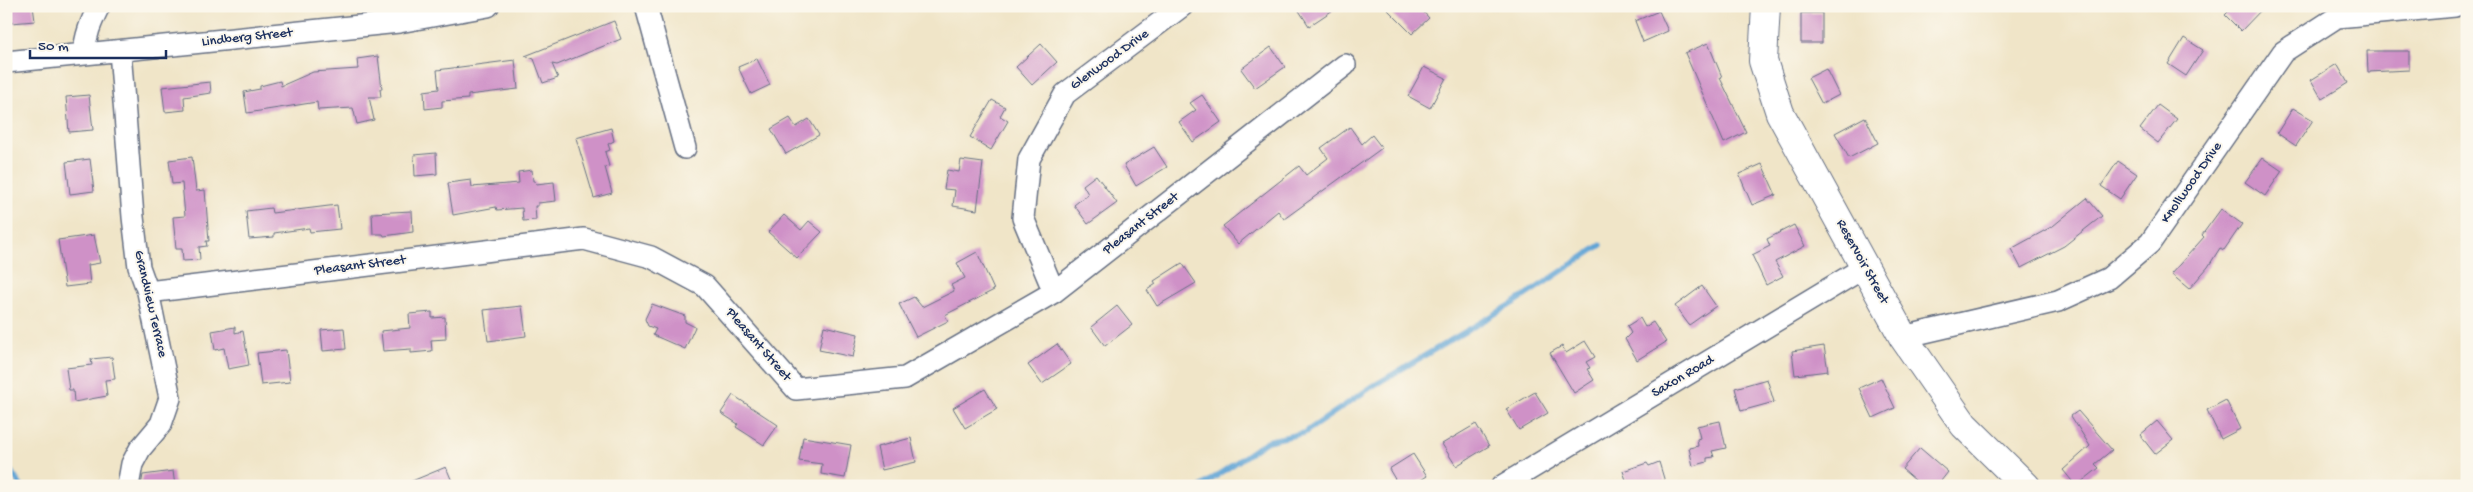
<svg xmlns="http://www.w3.org/2000/svg" width="2473" height="492" viewBox="0 0 2473 492" font-family="'Gochi Hand',sans-serif">
	<style>
		.lines { fill: none; stroke-linecap: round; stroke-linejoin: round }
		.stream { stroke: #60a4d5; stroke-width: 5.5 }
		.building { fill: #cf91c7 }
		.minor-casing { stroke: #666f83; stroke-width: 24 }
		.tertiary-casing { stroke: #666f83; stroke-width: 30 }
		.minor { stroke: #fff; stroke-width: 21 }
		.tertiary { stroke: #fff; stroke-width: 28 }
		.labels { text-anchor: middle; dominant-baseline: central; stroke-width: 4; stroke-linejoin: round; paint-order: stroke }
		.street-label { font-size: 14px; fill: #1b2f5e; stroke: #fbf7ec }
	</style>
	<rect width="100%" height="100%" fill="#fbf7ec"/>
	<filter id="ink" filterUnits="userSpaceOnUse"><feTurbulence type="fractalNoise" baseFrequency=".02" numOctaves="2"/><feDisplacementMap in="SourceGraphic" scale="10" xChannelSelector="R" yChannelSelector="G"/><feConvolveMatrix kernelMatrix="1 2 1 2 8 2 1 2 1" color-interpolation-filters="sRGB"/></filter>
	<filter id="wash" filterUnits="userSpaceOnUse"><feTurbulence type="fractalNoise" baseFrequency=".0096" numOctaves="4" result="noise"/><feDisplacementMap in="SourceGraphic" scale="20" xChannelSelector="R" yChannelSelector="G"/><feGaussianBlur stdDeviation="1.12" result="paint"/><feColorMatrix in="noise" values="0 0 0 0 0 0 0 0 0 0 0 0 0 0 0 0 0 1.4 0 .05"/><feComposite in="paint" operator="in"/></filter>
	<g filter="url(#wash)">
		<rect width="100%" height="100%" fill="#f0e5c8"/>
		<g class="lines">
			<path class="stream" d="M6,464L21,486
				M1202,486L1267,441L1304,433L1373,386L1517,301L1601,245"/>
		</g>
		<g id="blocks">
			<path class="building" d="M10,6H33L35,21L11,23Z
				M1296,6H1339L1309,26Z
				M1384,6H1418L1429,18L1412,34Z
				M2234,6H2265L2241,31L2225,15Z
				M1659,11L1668,31L1643,42L1635,21Z
				M1801,13H1822V43H1801Z
				M614,21L621,39L557,65L552,64L558,78L543,83L534,59L525,56Z
				M2184,38L2203,50L2186,76L2168,64Z
				M1708,43L1722,77L1720,78L1746,132L1724,143L1685,53Z
				M1041,44L1057,62L1032,85L1016,67Z
				M1271,47L1285,67L1255,88L1241,69Z
				M2367,51H2409V70L2368,72Z
				M378,56L382,89H380L381,97H369L374,120L357,124L353,108L318,110L317,102L247,113L244,92L260,89V86L280,81L281,86L313,72L358,69L357,59Z
				M757,59L770,85L751,94L738,67Z
				M515,60L518,89L468,95V99L442,101V107L425,109L424,91L439,89L437,70Z
				M2337,64L2348,83L2322,99L2311,80Z
				M1424,67L1446,78L1430,108L1408,96Z
				M1826,69L1839,95L1822,104L1808,78Z
				M210,82L211,93L184,97L185,110L165,112L162,87Z
				M89,95L93,130L69,132L66,97Z
				M1202,95L1221,122L1193,142L1179,122L1196,110L1190,103Z
				M992,100L1005,107L1000,116L1008,121L991,150L970,137Z
				M2158,105L2177,119L2158,143L2140,129Z
				M2293,108L2313,120L2296,146L2277,133Z
				M1865,117L1878,143L1849,158L1835,133Z
				M790,118L796,127L809,119L819,135L786,154L771,129Z
				M1350,127L1362,144L1372,135L1382,148L1284,219L1278,211L1238,244L1223,226L1299,166L1306,175L1328,158L1321,148Z
				M611,128L614,141L608,144L610,150L605,152L609,166L605,167L612,193L594,198L576,138Z
				M1154,147L1167,167L1136,186L1124,165Z
				M436,153L437,174L415,176L414,155Z
				M192,157L196,191L205,190L209,241H206L207,246L199,247L200,260L183,261L182,249H176L173,217L185,216L182,183L172,184L169,160Z
				M2263,158L2282,171L2265,196L2245,182Z
				M90,159L94,191L70,194L66,162Z
				M961,160L983,163L977,210L953,206L955,190L944,189L947,170L959,172Z
				M2118,161L2137,174L2120,199L2101,186Z
				M1762,164L1776,195L1752,205L1739,174Z
				M532,170L533,181H535L536,184L554,182L556,201L538,203V206H535L536,220L523,221L522,208L497,210L496,207L453,215L448,183L471,180L472,187L519,183L518,172Z
				M1096,175L1117,203L1088,224L1074,205L1088,194L1083,185Z
				M2087,198L2102,216L2064,246L2021,268L2011,249L2053,226Z
				M337,205L340,229L310,232L309,228L274,233V237L249,239L246,211L271,208L272,213Z
				M2221,209L2242,224L2224,250L2220,248L2208,267L2189,289L2171,274L2204,237L2202,235Z
				M412,211L413,232L384,236L383,234H373L372,213Z
				M784,215L801,230L809,221L822,232L797,258L768,232Z
				M1794,225L1805,246L1775,262L1783,276L1766,285L1752,255L1770,246L1767,239Z
				M94,235L100,263L88,265L90,284L65,287L58,240Z
				M977,252L994,290L945,315L948,321L916,337L899,304L914,297L922,307L954,291L951,285L965,278L957,263Z
				M1182,263L1196,283L1157,306L1147,290L1156,284L1154,281Z
				M1702,286L1716,306L1689,325L1675,306Z
				M652,304L685,316V322L695,327L685,349L653,335L656,329L648,326L645,319Z
				M522,306L526,336L488,341L484,310Z
				M1117,306L1132,325L1105,346L1091,327Z
				M432,312V318L445,317L446,339L431,340L432,351L411,353V349L383,351L381,331L410,328L409,314Z
				M1640,318L1645,327L1653,322L1666,342L1637,360L1625,339L1631,333L1627,326Z
				M824,326L858,334L853,357L819,350Z
				M235,327V333L243,331L249,365L228,369L224,348L215,350L212,331Z
				M344,328L346,349L323,351L321,330Z
				M1585,341L1595,357L1586,362L1590,368L1587,369L1594,380L1574,393L1550,353L1562,346L1566,353Z
				M1057,344L1071,364L1042,384L1028,365Z
				M1824,346L1828,371L1795,375L1792,351Z
				M286,350L290,382L261,385L257,353Z
				M112,357L115,379L105,380L107,396L74,402L73,390H69L66,368L92,365L91,359Z
				M1881,378L1895,408L1873,418L1859,388Z
				M1767,379L1774,402L1741,411L1735,388Z
				M985,389L997,409L965,428L953,408Z
				M1535,392L1548,413L1519,430L1506,409Z
				M733,395L778,425L764,445L736,427L738,424L721,413Z
				M2226,400L2240,429L2221,439L2207,410Z
				M2078,411L2112,450L2095,464L2099,468L2076,486L2063,470L2090,446L2071,416Z
				M1720,421L1726,448L1712,451L1714,457L1707,458V462L1693,466L1689,448L1698,446L1697,439L1700,438L1697,426Z
				M2157,421L2173,440L2155,454L2140,435Z
				M1476,424L1489,446L1456,466L1442,444Z
				M803,437L851,445L845,478L821,474L822,464L799,461Z
				M911,438L916,462L882,470L877,447Z
				M1920,448L1948,472L1937,486H1922L1902,469Z
				M1413,454L1427,476L1412,486H1399L1389,469Z
				M1659,462L1665,482L1654,486H1628L1623,471L1647,463L1649,466Z
				M446,467L454,486H400Z
				M173,471L175,486H141L143,475Z"/>
		</g>
	</g>
	<g filter="url(#ink)">
		<use href="#blocks" fill-opacity="0" stroke="#666f83" stroke-width="1"/>
		<g class="lines">
			<g class="minor-casing">
				<path id="minor" d="M646,6L685,148
					M120,51L133,217L139,267L148,292L170,398L161,424L140,449L132,464L128,486
					M84,54C85,36 91,22 99,6
					M6,62L399,22L488,6
					M148,292L584,239L651,257L705,286L796,389L905,378L1054,292L1345,65
					M1054,292L1023,218L1029,159L1065,94L1182,6
					M1903,337L2058,301L2109,278L2150,243L2283,52L2337,17L2455,6
					M1502,486L1865,267"/>
			</g>
			<g class="tertiary-casing">
				<path id="tertiary" d="M1766,6L1763,61L1780,113L1903,337L1964,425L2026,486"/>
			</g>
			<use href="#minor" class="minor"/>
			<use href="#tertiary" class="tertiary"/>
		</g>
	</g>
	<g class="labels">
		<g class="street-label">
			<text transform="translate(247 38) rotate(-6)">Lindberg Street</text>
			<text transform="translate(1110 60) rotate(-36)">Glenwood Drive</text>
			<text transform="translate(2192 183) rotate(-55)">Knollwood Drive</text>
			<text transform="translate(1141 224) rotate(-38)">Pleasant Street</text>
			<text transform="translate(1862 262) rotate(61)">Reservoir Street</text>
			<text transform="translate(360 266) rotate(-7)">Pleasant Street</text>
			<text transform="translate(150 304) rotate(77)">Grandview Terrace</text>
			<text transform="translate(758 345) rotate(49)">Pleasant Street</text>
			<text transform="translate(1683 377) rotate(-31)">Saxon Road</text>
		</g>
	</g>
	<rect width="2473" height="492" fill="none" stroke="#fbf7ec" stroke-width="25"/>
	<path d="M30 50v8h136v-8" fill="none" stroke="#1b2f5e" stroke-width="2.5"/>
	<text x="38" y="50" font-size="15" fill="#1b2f5e" stroke="#fbf7ec" stroke-width="4" paint-order="stroke">50 m</text>
</svg>
